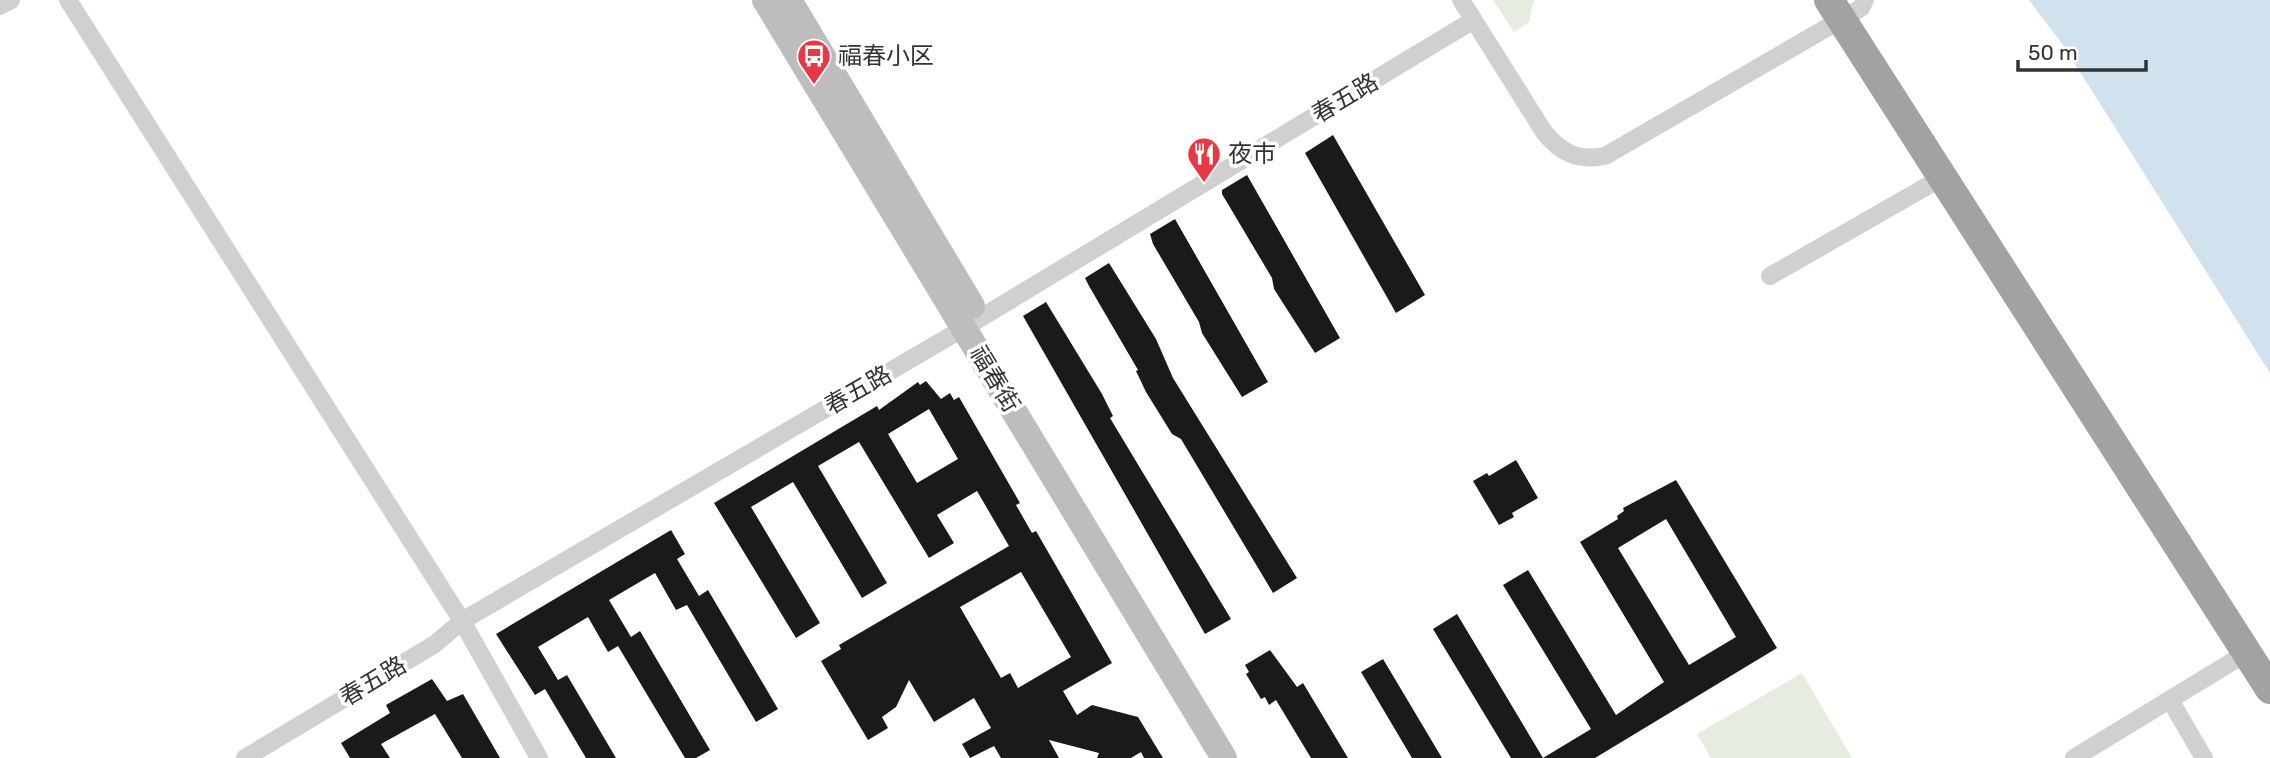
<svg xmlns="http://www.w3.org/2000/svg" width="2270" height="758" viewBox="0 0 2270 758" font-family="Rubik,'Noto Sans KR',sans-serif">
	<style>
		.green { fill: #e6ecdf }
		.water { fill: #cfe2ee }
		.building { fill: #1a1a1a; fill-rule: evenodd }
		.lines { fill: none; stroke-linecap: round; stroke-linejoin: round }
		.minor { stroke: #d0d0d0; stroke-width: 18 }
		.secondary { stroke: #bdbdbd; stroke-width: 26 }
		.trunk { stroke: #a2a2a2; stroke-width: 30 }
		.labels { text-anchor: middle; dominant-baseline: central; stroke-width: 7; stroke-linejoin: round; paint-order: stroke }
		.poi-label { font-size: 24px; fill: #333; stroke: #fff; text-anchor: start }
		.street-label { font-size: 24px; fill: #333; stroke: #fff }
	</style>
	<rect width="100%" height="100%" fill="#fff"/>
	<path class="green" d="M1493,0H1534L1529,22L1514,32Z
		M1802,673L1852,758H1711L1697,734Z"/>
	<path class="water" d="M2029,0H2270V373L2063,45Z"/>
	<path class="building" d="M1333,135L1425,295L1396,313L1305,153Z
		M1247,175L1340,338L1315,353L1274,289L1272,278L1222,194V190Z
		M1175,219L1268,382L1242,397L1202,333L1199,322L1153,244L1150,234Z
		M1109,263L1156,339L1173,378L1297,578L1273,593L1181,439L1172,434L1146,392L1136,371L1138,370L1089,286L1085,278Z
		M1046,302L1102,394L1113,416L1110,418L1231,619L1205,634L1023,316Z
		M926,381L941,399L950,393L954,400L959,397L1020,503L1016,505L1032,533L1036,531L1112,663L1063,691L1077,715L1092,705L1138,717L1163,758H1144L1141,752L1131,758H1097L1099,753L1049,740L1059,758H1001L994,746L970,758L962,744L991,728L974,698L934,722L909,680L896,707L882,717L888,728L868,740L821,661L841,649L839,645L1009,546L977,491L937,515L954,543L929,558L859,442L818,466L887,583L862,598L793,482L751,507L820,623L796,638L714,503L877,406L879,410L918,382L920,385ZM929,409L958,459L917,483L888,434ZM1021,572L1071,657L1018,688L1010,673L1001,678L960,607Z
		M1516,460L1538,498L1512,513L1514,517L1499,525L1473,481L1487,473L1489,476Z
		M1676,480L1777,648L1595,758H1543L1591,729L1503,585L1528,570L1616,715L1664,682L1580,542L1618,519L1617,516L1624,511L1623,508ZM1666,519L1736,637L1689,665L1618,548Z
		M671,530L685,554L677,559L699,596L708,590L778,709L756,722L687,605L676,610L655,573L609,600L631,637L640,631L710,750L696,758H685L618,646L608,652L588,617L538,647L558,680L567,675L616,758H586L545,689L535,695L496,634Z
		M1457,614L1543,758H1511L1433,629Z
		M1270,650L1297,687L1303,683L1348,758H1311L1276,700L1269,705L1265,697L1261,699L1246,674L1249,672L1245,665Z
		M1383,659L1442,758H1412L1361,672Z
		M432,679L447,701L463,694L500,758H462L435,714L381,744L390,758H350L341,743L390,713L386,705Z"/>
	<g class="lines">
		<path class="minor" d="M68,0L462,621L539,758
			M1461,0L1544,132C1561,153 1577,161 1605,156L1861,8L1865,0
			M0,6L11,0
			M1770,276L1943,177
			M2170,700L2204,758
			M245,758L435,644L462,621L964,328L1472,21
			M2074,758L2248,652"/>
		<path class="secondary" d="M765,0L1224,758
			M789,0L972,306"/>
		<path class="trunk" d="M1829,0L2270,689"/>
	</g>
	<defs>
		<g id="bus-pin" transform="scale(1.75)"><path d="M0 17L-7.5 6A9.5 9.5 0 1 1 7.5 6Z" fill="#e63946" stroke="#fff"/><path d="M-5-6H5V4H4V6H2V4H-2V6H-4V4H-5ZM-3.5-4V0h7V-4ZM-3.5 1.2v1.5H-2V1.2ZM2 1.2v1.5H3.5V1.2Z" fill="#fff"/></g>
		<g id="restaurant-pin" transform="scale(1.75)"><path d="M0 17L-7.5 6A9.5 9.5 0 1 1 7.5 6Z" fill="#e63946" stroke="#fff"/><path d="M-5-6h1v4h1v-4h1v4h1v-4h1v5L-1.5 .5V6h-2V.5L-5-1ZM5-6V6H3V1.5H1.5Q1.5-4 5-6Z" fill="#fff"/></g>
	</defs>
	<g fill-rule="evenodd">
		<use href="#bus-pin" x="814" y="56"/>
		<use href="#restaurant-pin" x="1204" y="154"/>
	</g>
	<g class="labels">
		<g class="poi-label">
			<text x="838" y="56">福春小区</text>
			<text x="1228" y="154">夜市</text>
		</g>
		<g class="street-label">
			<text transform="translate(1345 98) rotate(-31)">春五路</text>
			<text transform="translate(995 379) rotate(59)">福春街</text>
			<text transform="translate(858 390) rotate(-30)">春五路</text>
			<text transform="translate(373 681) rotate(-31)">春五路</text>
		</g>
	</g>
	<path d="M2018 60v10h128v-10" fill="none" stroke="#333333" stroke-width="3.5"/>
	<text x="2028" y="60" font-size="21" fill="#333333" stroke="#ffffff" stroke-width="5" paint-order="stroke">50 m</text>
</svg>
